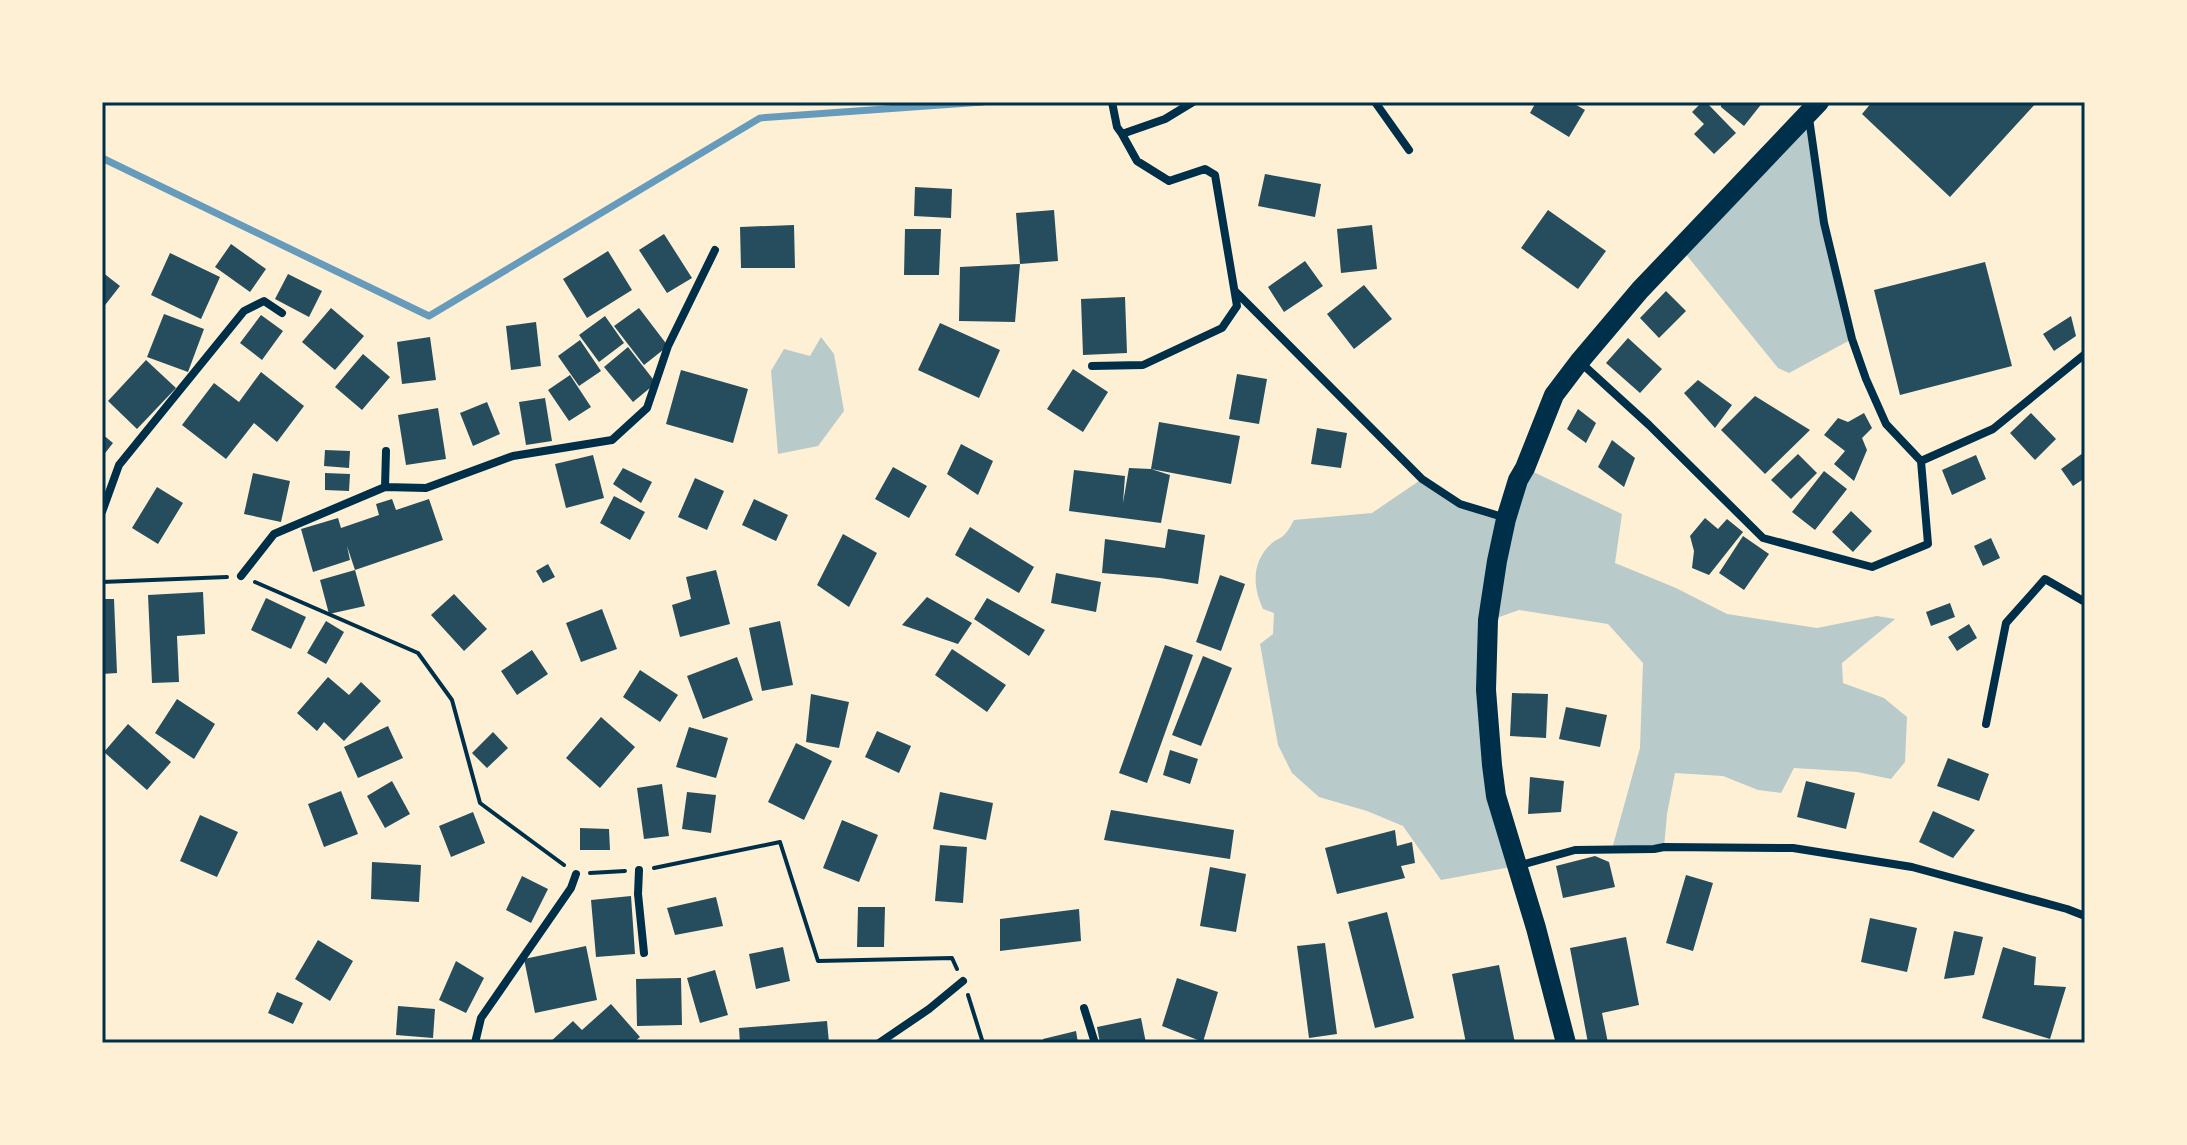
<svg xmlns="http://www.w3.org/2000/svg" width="2187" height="1145" viewBox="0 0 2187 1145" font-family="Commissioner,sans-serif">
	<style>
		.green { fill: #b9caca }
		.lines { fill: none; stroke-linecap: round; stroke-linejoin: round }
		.stream { stroke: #669bbc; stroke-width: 7 }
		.building { fill: #264d5e }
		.path { stroke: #003049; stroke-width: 4 }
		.minor { stroke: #003049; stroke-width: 8 }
		.primary { stroke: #003049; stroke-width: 20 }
		.neatline { fill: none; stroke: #003049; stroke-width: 3 }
	</style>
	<rect width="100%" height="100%" fill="#fdf0d5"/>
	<path class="green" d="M1808,113L1824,223L1852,339L1789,373L1778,368L1680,247Z
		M821,337L834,354L844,411L818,446L778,454L771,371L784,349L810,356Z
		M1525,468L1622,514L1615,563L1676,588L1727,614L1817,628L1877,616L1895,619L1842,663L1843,683L1884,698L1907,717L1905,762L1891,779L1857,772L1794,768L1781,793L1758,790L1723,776L1675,773L1667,814L1664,847L1612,849L1640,748L1643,663L1608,624L1519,610L1488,621L1486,690L1516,866L1441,880L1403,826L1367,811L1319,797L1292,773L1278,745L1260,644L1273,634L1274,613L1263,609C1252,585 1252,561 1272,543C1275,540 1280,539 1283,536C1288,532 1291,525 1294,520L1372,513L1422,479L1461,503L1506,518Z"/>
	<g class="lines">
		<path class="stream" d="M102,158L429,316L760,118L983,102"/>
	</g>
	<path class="building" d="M1536,102H1571L1585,110L1569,137L1530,113Z
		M1702,102H1706L1736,133L1714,154L1694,134L1704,124L1692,112Z
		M1721,102H1763L1744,126L1721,107Z
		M1872,102H2037L1950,197L1862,114Z
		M1265,174L1321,184L1315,217L1258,206Z
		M915,187L952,189L951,218L914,216Z
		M1054,210L1058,261L1020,264L1016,213Z
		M1548,210L1606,251L1578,289L1521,248Z
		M794,225L795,268H741L740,227Z
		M1372,225L1377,269L1341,273L1337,229Z
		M905,229H941L939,275H904Z
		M664,234L692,278L667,293L639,250Z
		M231,244L266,269L250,292L215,267Z
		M608,251L632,290L587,318L563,279Z
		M170,253L220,277L201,319L151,295Z
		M1305,261L1323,286L1284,312L1268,287Z
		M1985,262L2012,366L1900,395L1874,290Z
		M1020,264L1015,322L959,321L960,267Z
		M102,272L120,286L102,309Z
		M288,274L322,291L309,317L275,299Z
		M1364,285L1392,319L1354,349L1327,314Z
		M1666,291L1686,311L1659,338L1640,318Z
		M1125,297L1127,353L1083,355L1081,299Z
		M331,308L364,336L335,370L302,342Z
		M639,308L668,346L644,365L614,326Z
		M164,314L204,329L188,372L147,357Z
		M261,315L283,331L262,360L240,343Z
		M605,316L624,343L599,362L579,335Z
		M2071,316L2076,336L2054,351L2043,334Z
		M536,322L541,366L511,370L506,326Z
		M940,323L1000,350L979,398L918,370Z
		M430,337L436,380L402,384L397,342Z
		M1628,338L1662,369L1640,393L1606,363Z
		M580,340L601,371L579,386L558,356Z
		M628,347L656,383L633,402L604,367Z
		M363,354L390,377L362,410L335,387Z
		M146,360L176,388L137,429L108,401Z
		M1073,369L1108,392L1083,432L1047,409Z
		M681,370L748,389L733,443L666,424Z
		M261,372L304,406L277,442L254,423L226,459L182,425L214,383L239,402Z
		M1237,374L1267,379L1259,424L1229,419Z
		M570,375L591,407L569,421L548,390Z
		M1698,380L1732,405L1715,428L1684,393Z
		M1755,396L1810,430L1765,474L1721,430Z
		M545,398L552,441L526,445L519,402Z
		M487,402L500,434L473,446L460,413Z
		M438,408L446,459L406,465L398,415Z
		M1578,409L1596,423L1586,443L1567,429Z
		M1864,413L1872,428L1862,438L1867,450L1854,481L1834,464L1845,451L1824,435L1838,418L1848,422Z
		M2031,413L2056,439L2035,460L2010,433Z
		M1159,422L1240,436L1231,484L1151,469Z
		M1317,428L1347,433L1341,468L1311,464Z
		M102,434L113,443L102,457Z
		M1612,440L1635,458L1624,487L1598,467Z
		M961,444L993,461L978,495L947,474Z
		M325,450L350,451L349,468L324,466Z
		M2083,453L2085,455V478L2073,486L2061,469Z
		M1798,454L1817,473L1791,499L1771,480Z
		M593,455L604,498L566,508L555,464Z
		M1976,455L1986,479L1952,495L1942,470Z
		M893,467L927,486L909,518L875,499Z
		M623,468L652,482L641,503L613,484Z
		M1129,468L1151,469L1170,475L1161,523L1069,511L1074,470L1125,476L1123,503Z
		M1824,471L1847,489L1815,530L1792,512Z
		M253,473L290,481L281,522L244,514Z
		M325,473L350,474L349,491L325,490Z
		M695,478L724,491L707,530L678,517Z
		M157,487L183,503L158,544L132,528Z
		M614,496L645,512L630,540L600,523Z
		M392,499L396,510L429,499L443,540L355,570L347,546L350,560L313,572L301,529L338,518L341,528L379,515L376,504Z
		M754,499L788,515L776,541L742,525Z
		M1851,511L1872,531L1853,552L1832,532Z
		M1705,518L1718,529L1727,519L1743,532L1709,575L1692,568L1694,551L1690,536Z
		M970,527L1034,567L1019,593L955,555Z
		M1168,529L1205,535L1198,584L1160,578L1102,573L1105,539L1165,548Z
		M843,534L877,553L849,607L817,585Z
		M1743,536L1769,554L1744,590L1719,573Z
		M1991,538L2000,558L1983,566L1974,546Z
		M548,564L555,577L543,583L536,571Z
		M355,570L365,606L329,614L320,580Z
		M716,570L730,624L680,637L672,605L691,599L686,577Z
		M1056,573L1101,582L1096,612L1051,603Z
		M1220,575L1245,584L1221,651L1196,642Z
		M203,592L205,634L177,636L179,682L152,683L148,595Z
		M454,594L487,629L464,651L431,615Z
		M927,597L972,623L958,644L902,625Z
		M266,598L306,617L291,649L251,630Z
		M987,598L1045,630L1029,656L974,619Z
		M102,599H114L117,673L102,674Z
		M1950,603L1955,617L1931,626L1926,612Z
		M602,609L617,649L581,662L566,623Z
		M326,621L344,632L326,664L307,653Z
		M780,621L793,685L762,691L749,628Z
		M1969,624L1977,638L1957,651L1948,637Z
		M1165,645L1193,655L1147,783L1119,773Z
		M952,649L1006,685L987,712L935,675Z
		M532,650L548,674L517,695L501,671Z
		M1203,656L1232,668L1201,746L1172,735Z
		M737,657L753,700L703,719L687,676Z
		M640,670L678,695L660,722L623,697Z
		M328,677L349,695L361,682L381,701L344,741L324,722L317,731L297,713Z
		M1512,693L1548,694L1546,738L1510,736Z
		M811,694L849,702L839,748L806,742Z
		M177,699L215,724L194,759L155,733Z
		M1566,707L1607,715L1600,747L1559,739Z
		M601,717L635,747L600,788L566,758Z
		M128,724L171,762L147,790L104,752Z
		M388,726L403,758L358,778L344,747Z
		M689,727L728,738L716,778L676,767Z
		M877,731L911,746L899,773L865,757Z
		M493,732L508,748L487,768L472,753Z
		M796,743L832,761L804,820L768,802Z
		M1170,750L1198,759L1190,784L1163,775Z
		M1948,758L1989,774L1979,801L1937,786Z
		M1530,777L1564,781L1561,812L1528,814Z
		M392,781L410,814L385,828L367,796Z
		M1806,781L1855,793L1846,829L1797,817Z
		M662,784L669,836L644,839L637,788Z
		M341,791L358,834L324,847L308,804Z
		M687,792L716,795L711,833L682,829Z
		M940,792L993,803L986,840L933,829Z
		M1111,810L1234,830L1230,859L1104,840Z
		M1933,811L1975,830L1953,858L1919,842Z
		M473,812L485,843L451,857L439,826Z
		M200,815L238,832L217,877L180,861Z
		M842,820L878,835L859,882L823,868Z
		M580,828L609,829L610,850H580Z
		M1395,830L1397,846L1412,842L1415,863L1401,866L1405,878L1337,894L1325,848Z
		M940,845L967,847L963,903L935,901Z
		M1595,856L1609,862L1615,887L1563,898L1556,866Z
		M372,862L421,865L419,902L371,899Z
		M1210,867L1246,874L1236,932L1200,926Z
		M1686,875L1713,883L1693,951L1666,943Z
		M522,876L548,889L531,923L506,910Z
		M631,896L635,954L596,957L591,900Z
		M716,897L723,926L675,935L667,908Z
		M858,907H885L884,947H857Z
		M1079,909L1081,941L1000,951V919Z
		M1387,912L1414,1018L1375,1028L1348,922Z
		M1870,918L1917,928L1907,972L1861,962Z
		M1954,931L1983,937L1974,975L1944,979Z
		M1626,937L1639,1005L1602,1013L1608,1043H1588L1570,948Z
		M318,940L353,961L330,1001L295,979Z
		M1325,943L1337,1034L1309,1038L1297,946Z
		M586,946L597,1000L535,1013L524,959Z
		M783,947L790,981L756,989L749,954Z
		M2003,947L2036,957L2034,985L2066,987L2050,1039L1982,1018Z
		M456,961L484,978L466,1013L439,1000Z
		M1499,965L1515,1043H1466L1452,974Z
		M715,970L728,1015L700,1023L687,978Z
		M681,978L682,1025L637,1026L636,979Z
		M1177,978L1218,992L1203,1042L1162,1026Z
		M277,992L303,1003L293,1024L268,1013Z
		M611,1004L640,1037L633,1043H549L573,1021L582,1030Z
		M398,1006L435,1009L433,1038L396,1035Z
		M1141,1018L1146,1043H1100L1097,1027Z
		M827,1021L829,1043H740L739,1028Z
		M1076,1031L1078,1043H1044L1043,1039Z"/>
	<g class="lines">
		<path class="path" d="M102,582L227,577
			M255,582L418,653L452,700L480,803L564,865
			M654,868L780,842L818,961L952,958L957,969
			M590,873L625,871
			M968,995L983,1043"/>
		<path class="minor" d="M1112,102L1117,127L1122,134L1165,119L1193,102
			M1375,102L1409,150
			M1809,118L1824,223L1852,339L1866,379L1886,424L1921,461
			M1235,291L1422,479L1460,504L1506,518
			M1580,362L1649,425L1763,538L1872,567L1928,544L1921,461L1993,429L2085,354
			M1092,366L1143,365L1222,328L1237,306L1215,175L1205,169L1169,181L1137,161L1122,134
			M385,487L426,488L513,456L612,440L647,408L668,346L715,250
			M102,512L119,465L244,311L264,301L282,313
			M241,576L274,534L385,487L386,451
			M1986,724L2006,623L2045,579L2085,602
			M1517,866L1575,850L1654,849L1664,847L1793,848L1912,867L2067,909L2085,916
			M639,870L638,894L644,953
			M1084,1008L1095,1043
			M475,1043L481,1018L571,888L576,874
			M879,1043L929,1009L963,981"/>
		<path class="primary" d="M1566,1043L1536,928L1496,796L1492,765L1486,690L1488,620L1497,561L1506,519L1518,480L1525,468L1554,395L1579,362L1640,290L1819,102"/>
	</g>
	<rect width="2187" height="1145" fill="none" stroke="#fdf0d5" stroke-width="208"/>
	<rect x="104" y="104" width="1979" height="937" class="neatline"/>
</svg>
